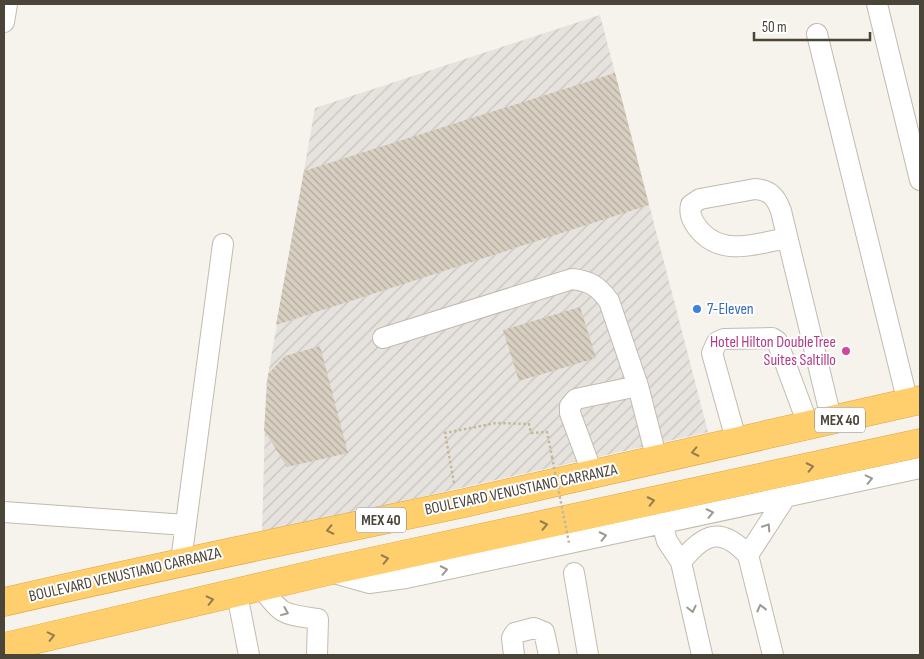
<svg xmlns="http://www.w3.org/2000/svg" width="924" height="659" viewBox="0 0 924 659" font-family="'Sofia Sans Condensed',sans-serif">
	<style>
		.industrial { fill: url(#industrial-furrows) }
		.building { fill: url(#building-back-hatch) }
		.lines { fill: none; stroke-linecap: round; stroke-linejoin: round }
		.minor-casing { stroke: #c2bbae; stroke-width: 22 }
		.highway-casing { stroke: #e0a43c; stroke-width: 29 }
		.path { stroke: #c4b79f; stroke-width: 2.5; stroke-dasharray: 2.5 2.5; stroke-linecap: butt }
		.minor { stroke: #fff; stroke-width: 20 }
		.highway { stroke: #ffcf6e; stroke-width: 28 }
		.path-bridge { stroke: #c4b79f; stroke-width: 2.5; stroke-dasharray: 2.5 2.5; stroke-linecap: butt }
		.oneway { stroke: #937c4e }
		.oneway2 { stroke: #9c9892 }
		.shop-dot { fill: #3f7fe0; stroke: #fff; stroke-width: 2 }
		.hotel-dot { fill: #d1479c; stroke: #fff; stroke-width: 2 }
		.labels { text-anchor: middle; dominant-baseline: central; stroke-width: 4; stroke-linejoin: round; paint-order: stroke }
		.shield { fill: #fff; stroke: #817c74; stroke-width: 1 }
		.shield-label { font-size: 15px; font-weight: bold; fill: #4b4439 }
		.shop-label { font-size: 16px; fill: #366cbe; stroke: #fff; text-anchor: start }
		.hotel-label { font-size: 16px; fill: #b23c85; stroke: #fff; text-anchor: end }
		.street-label { font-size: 16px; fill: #4b4439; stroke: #fff }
	</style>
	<defs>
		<pattern id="industrial-furrows" width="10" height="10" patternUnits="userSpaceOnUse" patternTransform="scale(1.25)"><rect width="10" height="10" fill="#e6e2dd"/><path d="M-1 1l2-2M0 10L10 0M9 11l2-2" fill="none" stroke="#c7c3be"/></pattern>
		<pattern id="building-back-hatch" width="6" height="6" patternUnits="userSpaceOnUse" patternTransform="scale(1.25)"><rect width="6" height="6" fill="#d8cfc1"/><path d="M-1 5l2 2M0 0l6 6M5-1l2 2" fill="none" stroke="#b1aa9e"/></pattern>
	</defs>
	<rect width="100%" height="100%" fill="#f6f3ec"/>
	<path class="industrial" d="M600,15L708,432L262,533L266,386L315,108Z"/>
	<path class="building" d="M615,73L649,205L276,325L304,171Z
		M580,307L596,358L519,381L503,330Z
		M320,346L348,453L287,467L264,430L268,374L285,356Z"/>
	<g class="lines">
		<g class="minor-casing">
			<path id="minor" d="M877,4L920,180
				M4,22L7,4
				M817,34L908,403
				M787,238C756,244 720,258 697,227C692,220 689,214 691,205L700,199L755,189C770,190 776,197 781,211L832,422
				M383,338L572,279C590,281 598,286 609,301L638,386L657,460
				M737,443L712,353L717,342L724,339L772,338L777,341L809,427
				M593,475L570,413V406L576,399L638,386
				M4,512L186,525
				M662,523L667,541L681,562L702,655
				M181,561L223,244
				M681,562C704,533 721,526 748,555
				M330,572L369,583L406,578L920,468
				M574,573L588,655
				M262,588C282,616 284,614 318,619L317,655
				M237,594L249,655
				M514,655L512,638L515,633L534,628L544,632L549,655
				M773,655L748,555L785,498"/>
		</g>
		<g class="highway-casing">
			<path id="highway" d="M4,602C155,567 308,536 460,504C614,470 767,435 920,400
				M4,647L328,571L920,443"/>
		</g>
		<path class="path" d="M454,483L445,433L496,423L529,424L531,433L547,432L552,457"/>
		<use href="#minor" class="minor"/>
		<use href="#highway" class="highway"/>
		<path class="path-bridge" d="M552,457L569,543"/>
	</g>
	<defs><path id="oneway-chevron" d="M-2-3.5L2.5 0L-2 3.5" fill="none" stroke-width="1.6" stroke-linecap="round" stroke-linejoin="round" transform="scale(1.25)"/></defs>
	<g class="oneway">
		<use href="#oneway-chevron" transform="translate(695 452) rotate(168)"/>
		<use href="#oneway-chevron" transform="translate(810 467) rotate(-12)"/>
		<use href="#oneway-chevron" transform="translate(651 501) rotate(-12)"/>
		<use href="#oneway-chevron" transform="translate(544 525) rotate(-12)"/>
		<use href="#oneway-chevron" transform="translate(330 530) rotate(168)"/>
		<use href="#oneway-chevron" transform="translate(385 559) rotate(-12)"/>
		<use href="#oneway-chevron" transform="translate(210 600) rotate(-13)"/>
		<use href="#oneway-chevron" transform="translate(51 636) rotate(-13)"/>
	</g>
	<g class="oneway2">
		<use href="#oneway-chevron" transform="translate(869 479) rotate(-13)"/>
		<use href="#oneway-chevron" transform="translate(710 513) rotate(-12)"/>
		<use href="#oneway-chevron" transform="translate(767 527) rotate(-57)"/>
		<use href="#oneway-chevron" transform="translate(603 536) rotate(-12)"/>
		<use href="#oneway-chevron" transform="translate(444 570) rotate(-12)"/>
		<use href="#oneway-chevron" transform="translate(761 608) rotate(-104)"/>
		<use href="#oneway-chevron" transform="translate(692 609) rotate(77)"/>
		<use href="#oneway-chevron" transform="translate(285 612) rotate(22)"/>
	</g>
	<circle class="shop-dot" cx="697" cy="309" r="5"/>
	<circle class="hotel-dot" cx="846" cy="351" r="5"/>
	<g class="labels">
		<g class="shield">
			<rect x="815" y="407.5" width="50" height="25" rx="4"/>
			<rect x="356" y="507.5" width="50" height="25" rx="4"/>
		</g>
		<g class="shield-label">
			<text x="840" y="420">MEX 40</text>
			<text x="381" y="520">MEX 40</text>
		</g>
		<g class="shop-label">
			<text x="707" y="309">7-Eleven</text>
		</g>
		<g class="hotel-label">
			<text x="836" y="342">Hotel Hilton DoubleTree<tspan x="836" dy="18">Suites Saltillo</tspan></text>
		</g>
		<g class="street-label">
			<text transform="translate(521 490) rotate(-12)">BOULEVARD VENUSTIANO CARRANZA</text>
			<text transform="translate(125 575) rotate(-13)">BOULEVARD VENUSTIANO CARRANZA</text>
		</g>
	</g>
	<rect width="924" height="659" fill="none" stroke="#4b4439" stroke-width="10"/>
	<path d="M754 32v8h116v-8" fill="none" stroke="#4b4439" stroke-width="2.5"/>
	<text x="762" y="32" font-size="15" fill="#4b4439" stroke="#ffffff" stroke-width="4" paint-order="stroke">50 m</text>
</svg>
